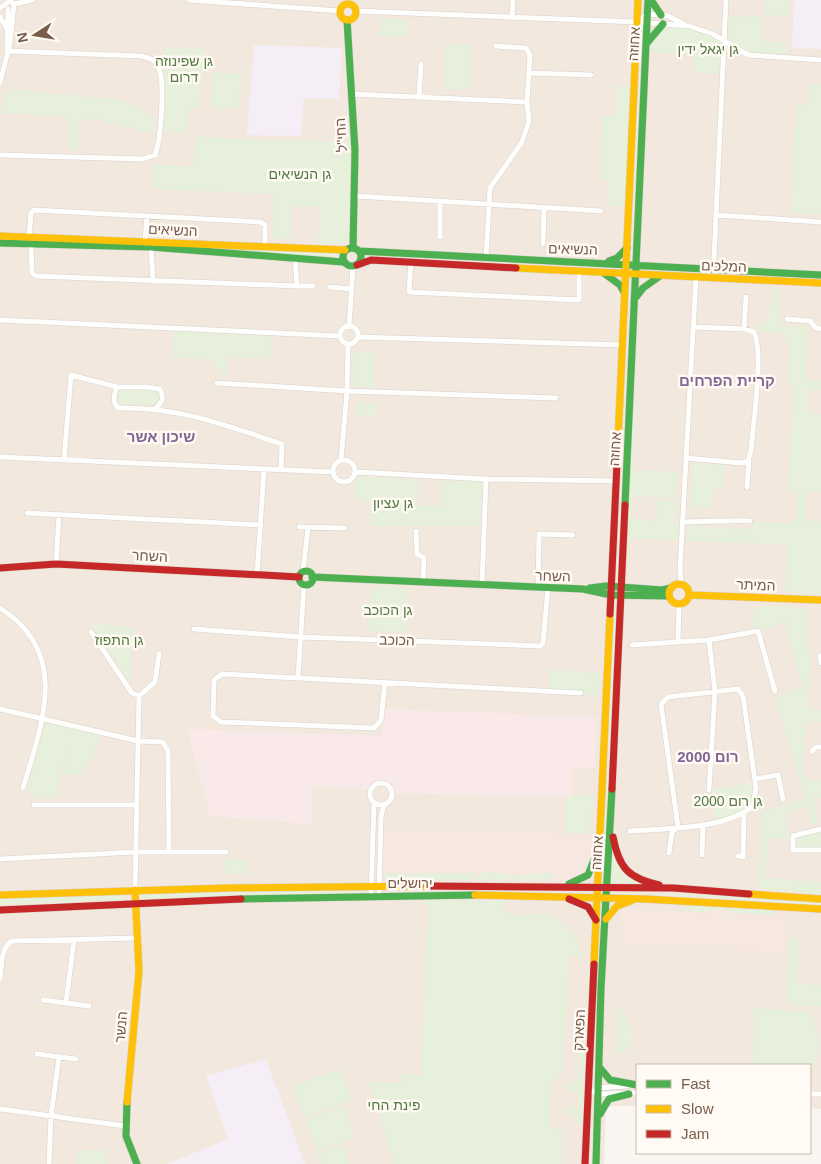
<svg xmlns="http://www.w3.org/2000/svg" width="821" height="1164" viewBox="0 0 821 1164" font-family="Arial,'Noto Sans Hebrew',sans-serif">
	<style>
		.residential { fill: #f2e8de }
		.commercial { fill: #f6e8e1 }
		.education { fill: #f6eef6 }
		.medical { fill: #fae9e9 }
		.green { fill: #e7f0db }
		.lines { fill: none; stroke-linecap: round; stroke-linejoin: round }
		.street-casing { stroke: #d7d1cb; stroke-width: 6 }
		.fast-casing { stroke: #d9d2cb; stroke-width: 8 }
		.slow-casing { stroke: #d9d2cb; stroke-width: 8 }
		.jam-casing { stroke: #d9d2cb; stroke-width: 8 }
		.street { stroke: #fefefd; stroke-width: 5 }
		.fast { stroke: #4caf50; stroke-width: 7 }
		.slow { stroke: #ffc107; stroke-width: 7 }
		.jam { stroke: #c62828; stroke-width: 7 }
		.labels { text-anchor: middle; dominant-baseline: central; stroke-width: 5; stroke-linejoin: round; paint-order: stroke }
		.street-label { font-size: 14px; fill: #7a5c4d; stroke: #fffaf3 }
		.park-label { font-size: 14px; fill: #537a41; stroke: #fffaf3 }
		.neighbourhood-label { font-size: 15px; font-weight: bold; fill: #846695; stroke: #fffaf3 }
	</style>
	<rect width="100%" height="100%" fill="#f9f5f0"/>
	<path class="residential" d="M0,0H821V1109L810,1108V1065H637V1106H606L604,1164H0Z"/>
	<path class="commercial" d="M384,826L593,834L591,867L586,876L572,880L386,879L381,873Z
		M711,909L730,910V913L790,916L788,953L621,944L623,910L710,913Z"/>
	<path class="education" d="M794,0H821V49L792,48Z
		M254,45L342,48L339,99L304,98L301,136L247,135Z
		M266,1059L305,1164H167L228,1139L206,1076Z"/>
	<path class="medical" d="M386,709L597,717L595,768L572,767L571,798L395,793L386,784L379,782L371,786L370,790L313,786L312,824L210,816L188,729L381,736Z"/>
	<path class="green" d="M766,0H790V16L765,15Z
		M730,16L762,17L761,41L787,43V54L749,52L728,38Z
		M380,18L409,20L408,37L379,36Z
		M663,24L693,27L725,40L723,75L694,72V55L646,52L647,43Z
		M444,45H471L470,89H443Z
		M165,48H205L199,107L187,112L188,133L161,131Z
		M213,72L241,74L239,109L211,107Z
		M809,84L821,85V214L791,213L796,105H808Z
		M616,86H631L627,206L607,205L608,181H600L603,115H615Z
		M8,89L121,100L154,116L151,133L91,118L79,123V150L67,149V117L0,113Z
		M195,136L235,139L350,142L348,238L343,244L318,243L320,207L292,206L290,239H272L273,194L153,189L154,165L193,166Z
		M0,238L146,243L340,253L339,260L0,242Z
		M773,287L781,288L780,325L807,327L805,378L821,380V390H809L808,414L821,415V492L805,491V521H821V594L785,592L787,545L687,541L688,526L751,529L752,522L791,523L796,516L797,491L788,490L794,384L788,383L790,346L782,333L758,332L754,323H767L768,305H772Z
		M174,331L272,336L270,359L228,357L227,376L221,375L212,360L173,357Z
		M353,352H374L373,388L353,387Z
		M122,390H151L159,394L160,401L153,404H121L117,400V393Z
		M356,402L377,403L376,417L355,415Z
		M634,404H637L634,470L678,472L676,498L633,496L631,517L656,521L657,499L677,502L675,524L679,525L678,541L626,537Z
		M693,463L725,465L724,488H713L712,508L690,507Z
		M358,476L418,480L417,505L440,506L442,481H483L481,526H371L370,500L355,499V479Z
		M371,587L408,588L406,633L369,631Z
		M614,600L617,601L612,679L614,699L606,878H603Z
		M754,606L808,608L807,651H811L808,710L821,711V722H806L803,772L807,780H821V798H813L818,823L812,825L807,806L784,813L790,839L768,838L766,878L821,882V894L758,888L762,812L805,798L775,697L803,688L784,622L762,631L760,626L753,628Z
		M94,622L133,628L130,682L94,630Z
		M550,670L600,673L599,696L549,693Z
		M46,722L99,735L95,755L80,775L63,774L69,742L55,798L36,799L27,787Z
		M753,782L751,806L739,813L715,820L712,790Z
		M571,795L593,796L590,834L565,833L566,797L570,798Z
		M821,831V848L796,846V837Z
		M613,847L638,882L644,885L611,884Z
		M225,859L247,860V874H224Z
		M383,868L384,872L390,873H467L472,871L475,873L472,880L392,879L385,876Z
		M488,871L519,876L547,872L558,879L474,880L480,874Z
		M360,888V893L141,899V894Z
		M123,894L122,900L0,904V899Z
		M614,894L710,895L821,902V905L710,897Z
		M425,900L507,901L501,908L512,916L547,913L561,921L579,941L578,953L584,954L583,957H577V954L569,957L563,1070L553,1081L550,1090L549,1128L562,1129V1164H394L369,1082L400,1083L401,1074L421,1075L428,904L424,903Z
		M705,904L773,911V915L730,913V910L711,909L710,913L683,911V908Z
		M789,938L800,939L797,983L821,985V1007L786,1004Z
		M753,1006L766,1009L808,1012L813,1016C821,1038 821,1055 810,1074V1065H751L754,1033Z
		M620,1007C633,1020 641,1047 619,1055L616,1052L618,1008Z
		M580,1042H584L581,1125H578L572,1116L564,1111V1108L578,1107V1091H566V1087L578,1077Z
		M340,1069L352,1100L304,1117L293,1086Z
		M343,1105L355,1138L317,1152L305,1119Z
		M343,1145L349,1164H321L317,1154Z
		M79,1149L105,1151L108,1164H76Z"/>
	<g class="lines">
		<g class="street-casing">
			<path id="street" d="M189,0L340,11
				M14,4L32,0
				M0,8L10,1
				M356,11L637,22L689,26L713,34L748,55L821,60
				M0,17L6,27
				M512,17L513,0
				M637,21L648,14L668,16L684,24
				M7,51L8,9
				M530,73L591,75
				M0,83L10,43L14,4L10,1
				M350,94L527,102
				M419,96L421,64
				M0,155L143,159L155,155C161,140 165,84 159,69C156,60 150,58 141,56L7,51
				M356,196L601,211
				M716,215L821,222
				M440,237V202
				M29,238L31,213L34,210L260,222L265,225V248
				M145,241L147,216
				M31,244L32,273L36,276L297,286L295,257
				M543,244L544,208
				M151,247L153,281
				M486,258L490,188L522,142L529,121L527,102L530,55L526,48L496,46
				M714,258L726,0
				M411,261L409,292L579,300V273
				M297,286H313
				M330,287L351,289
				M787,319L810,321L816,328L821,329
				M0,320L340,336
				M340 335a9 9 0 1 1 18 0a9 9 0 1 1-18 0Z
				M349,327L353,267
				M744,329L746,297
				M358,337L622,345
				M217,383L347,391L556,398
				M117,387C114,394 112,402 118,408C180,407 225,425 282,444L281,470
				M0,457L333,472
				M686,458L741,463L748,461L751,451C753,423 764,354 754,332L744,329L694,327
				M333 471a11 11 0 1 1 22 0a11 11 0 1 1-22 0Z
				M64,460L71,375L117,387H147L160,389C165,399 162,402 155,409
				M341,460L347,391L348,344
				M356,472L486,479L616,481
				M747,487L749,459
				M27,513L261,525
				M682,522C705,522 727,520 750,521
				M299,527L345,528
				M416,531L417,554L424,558L423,583
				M56,564L59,515
				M303,571L308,528
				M257,575L264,469
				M304,584L298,678L581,693
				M681,584L680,569L696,277
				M482,585L486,479
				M538,587L539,534L573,535
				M0,608C71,652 42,724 23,788
				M194,629L301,637L540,646L543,643L548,588
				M91,632L132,693L139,696L155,682L159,654
				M709,640L715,691L709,790
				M678,641L679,605
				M632,645L709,640L758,631L775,691
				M820,656L821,663
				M298,678L222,674L214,680L213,716L221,722L374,728L381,720L385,682
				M0,709L138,741L163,742L168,751L169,852
				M812,751L816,747H821
				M755,779L778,775L783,799
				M370 794a11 11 0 1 1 22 0a11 11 0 1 1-22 0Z
				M34,805H137
				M821,829L793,836V850H821
				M630,831C664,828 725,830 753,806L756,788L743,696L738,689L668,697L661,704L678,827
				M669,853L672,832L678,828
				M702,855L703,825
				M738,856L743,857L744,813
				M0,859L136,852H226
				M135,890L139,696
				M371,896L374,803
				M379,896L381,817L384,805
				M0,979C2,967 0,948 12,941L137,938
				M43,1000L89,1006
				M66,1003L74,939
				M37,1054L76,1059
				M596,1088L627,1086
				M588,1090L598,1094L637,1093
				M810,1094H821
				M0,1109L125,1126
				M49,1164L51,1116L59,1057"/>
		</g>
		<g class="fast-casing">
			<path id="fast" d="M651,0L661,15
				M347,20L355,151L353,248
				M647,43L663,24
				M0,243L151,247L343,262
				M343 257a9 9 0 1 1 18 0a9 9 0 1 1-18 0Z
				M359,251L821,275
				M609,261L617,258L627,248
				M605,274L620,285L624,292
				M636,297L643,288L660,276
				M625,505L648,0
				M299 578a7 7 0 1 1 14 0a7 7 0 1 1-14 0Z
				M312,577L583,589L611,595L669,596
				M590,588L606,586L662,590L671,588
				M569,884L588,875L596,855
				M241,899L475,895
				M600,1068L610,1080L637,1085
				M127,1102L126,1136L137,1164
				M600,1114L609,1099L629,1094
				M596,1164L601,988L612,789"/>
		</g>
		<g class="slow-casing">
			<path id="slow" d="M340 12a8 8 0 1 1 16 0a8 8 0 1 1-16 0Z
				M0,236L345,250
				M516,268L821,283
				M618,441L638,0
				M669 594a10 10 0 1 1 20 0a10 10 0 1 1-20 0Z
				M690,595L821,600
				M749,894L821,899
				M0,895L226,888L427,886
				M475,895L645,899L821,909
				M606,919L617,906L631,901
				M594,964L610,614
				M127,1102L139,971L135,890"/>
		</g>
		<g class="jam-casing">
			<path id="jam" d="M357,265L371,260L516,268
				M0,568L56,564L299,577
				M610,614L618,441
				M612,789L625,505
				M613,837C619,868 628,878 659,885
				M427,886L674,888L749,894
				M569,899L588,907L596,920
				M0,910L241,899
				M585,1164L594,964"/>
		</g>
		<use href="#street" class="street"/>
		<use href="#fast" class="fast"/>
		<use href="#slow" class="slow"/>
		<use href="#jam" class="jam"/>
	</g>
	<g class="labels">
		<g class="street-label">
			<text transform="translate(634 44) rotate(-87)">אחוזה</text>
			<text transform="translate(341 135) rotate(-94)">החי"ל</text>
			<text transform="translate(173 230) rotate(3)">הנשיאים</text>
			<text transform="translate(573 249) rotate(2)">הנשיאים</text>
			<text transform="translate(724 266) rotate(2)">המלכים</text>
			<text transform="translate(615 449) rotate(-87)">אחוזה</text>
			<text transform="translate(150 556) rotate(3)">השחר</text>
			<text transform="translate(553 576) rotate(2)">השחר</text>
			<text transform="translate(756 585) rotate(2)">המיתר</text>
			<text transform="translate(397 640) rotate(2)">הכוכב</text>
			<text transform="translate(597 853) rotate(-87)">אחוזה</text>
			<text x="410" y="883">ירושלים</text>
			<text transform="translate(121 1027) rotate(-85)">הנשר</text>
			<text transform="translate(579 1030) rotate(-87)">הפארק</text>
		</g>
		<g class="park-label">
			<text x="708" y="49">גן יגאל ידין</text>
			<text x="184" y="61">גן שפינוזה<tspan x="184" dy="16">דרום</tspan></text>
			<text x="300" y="174">גן הנשיאים</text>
			<text x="393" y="503">גן עציון</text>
			<text x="388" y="610">גן הכוכב</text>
			<text x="119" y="640">גן התפוז</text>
			<text x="728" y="801">גן רום 2000</text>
			<text x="394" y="1105">פינת החי</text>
		</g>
		<g class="neighbourhood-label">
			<text x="727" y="380">קריית הפרחים</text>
			<text x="161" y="436">שיכון אשר</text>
			<text x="708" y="756">רום 2000</text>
		</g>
	</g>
	<rect x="636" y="1064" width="175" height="90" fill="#fffaf3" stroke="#cabbb1"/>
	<rect x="646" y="1080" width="25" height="8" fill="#4caf50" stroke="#cabbb1"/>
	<text x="681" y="1089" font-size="15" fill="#7a5c4d">Fast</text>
	<rect x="646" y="1105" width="25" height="8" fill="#ffc107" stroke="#cabbb1"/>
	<text x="681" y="1114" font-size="15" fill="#7a5c4d">Slow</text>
	<rect x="646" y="1130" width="25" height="8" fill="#c62828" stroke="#cabbb1"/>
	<text x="681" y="1139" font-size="15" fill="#7a5c4d">Jam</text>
	<g transform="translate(35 35) rotate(258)" stroke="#fffaf3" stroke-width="4" paint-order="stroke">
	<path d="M0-4L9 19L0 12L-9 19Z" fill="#7a5c4d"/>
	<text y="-8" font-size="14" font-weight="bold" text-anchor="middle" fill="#7a5c4d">N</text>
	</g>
</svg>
